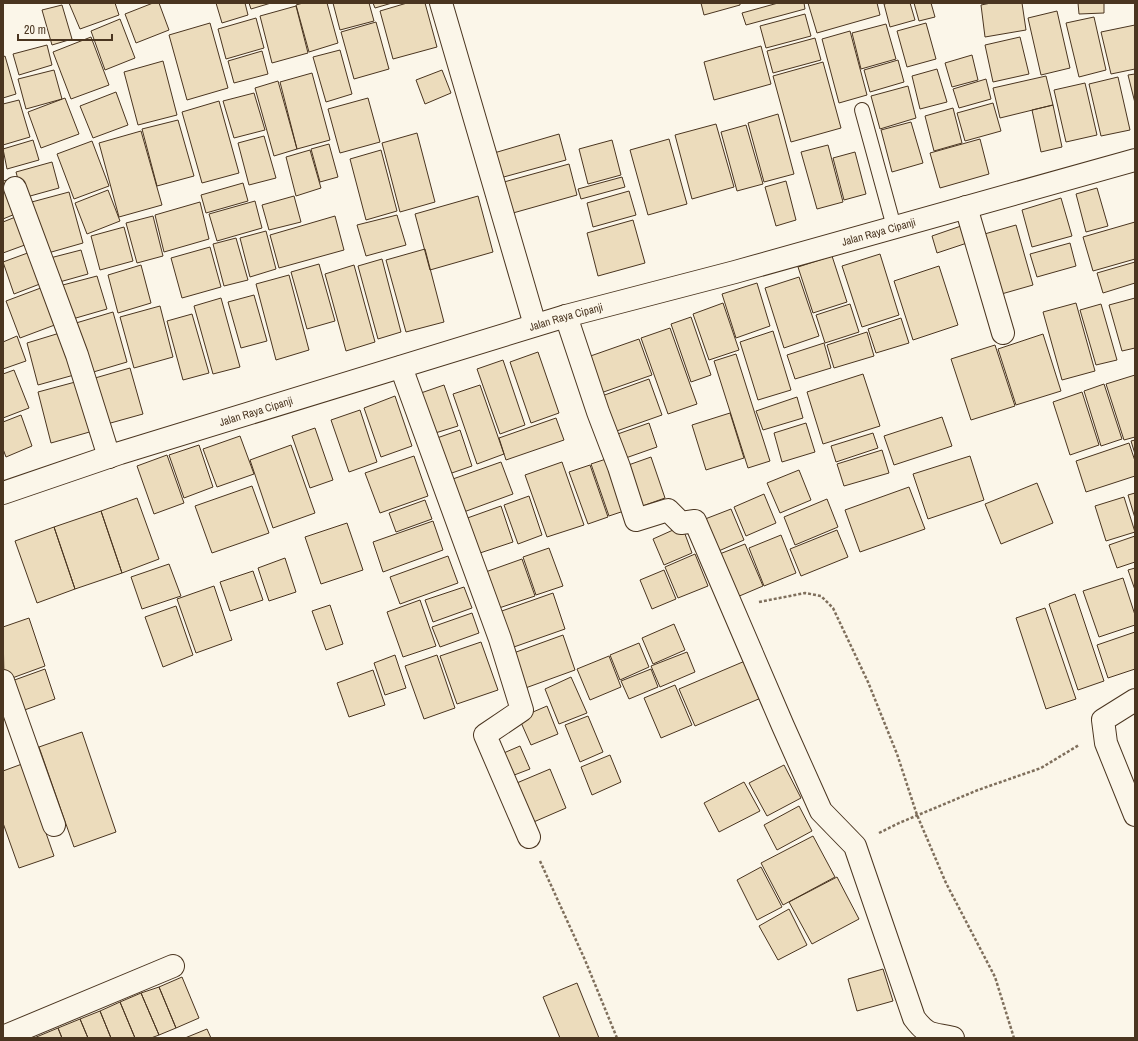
<svg xmlns="http://www.w3.org/2000/svg" width="1138" height="1041" viewBox="0 0 1138 1041" font-family="'Archivo Narrow',sans-serif">
	<style>
		.building { fill: #ecdcbc; stroke: #4a3520 }
		.lines { fill: none; stroke-linecap: round; stroke-linejoin: round }
		.service-casing { stroke: #4a3520; stroke-width: 16 }
		.minor-casing { stroke: #4a3520; stroke-width: 24 }
		.secondary-casing { stroke: #4a3520; stroke-width: 24 }
		.path { stroke: #7f6f5c; stroke-width: 2.5; stroke-dasharray: 3 2; stroke-linecap: butt }
		.service { stroke: #fbf6e9; stroke-width: 14 }
		.minor { stroke: #fbf6e9; stroke-width: 22 }
		.secondary { stroke: #fbf6e9; stroke-width: 22 }
		.labels { text-anchor: middle; dominant-baseline: central; stroke-width: 3; stroke-linejoin: round; paint-order: stroke }
		.street-label { font-size: 11px; fill: #4a3520; stroke: #fbf6e9 }
	</style>
	<rect width="100%" height="100%" fill="#fbf6e9"/>
	<path class="building" d="M69,3H115L119,15L80,29Z
		M153,3H159L169,30L136,43L125,14Z
		M216,3H245L248,15L222,23Z
		M249,3H271L251,9Z
		M303,3H327L338,43L309,52L296,5Z
		M333,3H369L374,21L340,30Z
		M373,3H392L375,8Z
		M407,3H425L437,47L393,59L380,11Z
		M701,3H740V5L704,15Z
		M778,3H804L805,9L746,25L742,13Z
		M808,3H877L880,15L817,33Z
		M889,3H910L915,20L890,27L884,4Z
		M914,3H931L935,17L919,21Z
		M991,3H1022L1026,30L985,37L981,5Z
		M1078,3H1104V13L1079,14Z
		M62,5L72,39L52,45L42,10Z
		M296,6L308,53L272,63L260,16Z
		M1057,11L1070,68L1041,75L1028,18Z
		M805,14L811,36L766,48L760,26Z
		M1094,17L1106,70L1079,77L1066,23Z
		M256,18L264,48L226,59L218,29Z
		M120,19L135,58L105,70L91,31Z
		M376,22L389,69L354,79L341,32Z
		M210,23L228,88L187,100L169,35Z
		M926,23L936,59L907,67L897,31Z
		M886,24L896,59L861,69L852,33Z
		M1135,25V69L1111,74L1101,32Z
		M850,31L867,95L839,103L822,39Z
		M91,37L109,85L71,99L53,52Z
		M1020,37L1029,74L993,82L985,45Z
		M815,38L821,60L773,73L767,51Z
		M47,45L52,65L19,75L13,54Z
		M761,46L771,84L714,100L704,62Z
		M340,50L352,94L326,102L313,57Z
		M262,51L268,74L234,83L228,61Z
		M972,55L978,80L952,87L945,63Z
		M5,56L16,94L3,98V57Z
		M898,60L904,82L870,92L864,70Z
		M163,61L177,115L138,125L124,72Z
		M823,62L841,128L791,142L773,76Z
		M937,69L947,102L920,109L912,76Z
		M54,70L62,99L26,109L18,79Z
		M442,70L451,93L425,104L416,80Z
		M312,73L330,140L297,149L280,82Z
		M1135,74V103L1128,75Z
		M1046,76L1053,105L1000,118L993,88Z
		M1118,77L1130,130L1101,136L1089,84Z
		M986,79L991,99L959,108L953,89Z
		M278,81L297,149L274,156L255,88Z
		M1085,83L1097,135L1066,142L1054,90Z
		M908,86L916,118L880,129L871,96Z
		M116,92L128,125L93,138L80,106Z
		M254,93L265,130L234,138L223,101Z
		M65,98L79,134L41,148L28,112Z
		M368,98L380,142L340,153L328,109Z
		M19,100L30,137L3,145V104Z
		M219,101L239,173L202,183L182,112Z
		M993,103L1001,131L965,141L957,113Z
		M1053,105L1062,147L1041,152L1032,110Z
		M953,108L962,143L934,151L925,116Z
		M778,114L794,174L764,182L748,123Z
		M178,120L194,176L157,186L142,129Z
		M911,122L923,163L892,172L881,130Z
		M716,124L734,187L692,199L675,135Z
		M746,125L763,184L737,191L721,132Z
		M141,131L162,205L119,217L99,143Z
		M417,133L435,202L400,212L382,143Z
		M559,134L566,160L500,178L494,153Z
		M264,136L276,178L249,185L238,143Z
		M669,139L687,204L648,215L630,150Z
		M980,139L989,174L940,188L930,153Z
		M33,140L39,160L7,169L3,149Z
		M612,140L621,175L588,184L579,149Z
		M92,141L109,186L74,199L57,154Z
		M329,144L338,177L320,182L311,149Z
		M828,145L843,202L817,209L801,152Z
		M310,150L321,188L296,196L286,157Z
		M381,150L397,211L366,220L350,159Z
		M855,152L866,194L844,200L833,158Z
		M52,162L59,188L23,198L16,172Z
		M569,164L577,195L513,213L504,182Z
		M622,177L625,187L581,199L578,189Z
		M7,180L20,212L3,219V181Z
		M786,181L796,220L776,226L765,187Z
		M243,183L248,201L206,213L201,195Z
		M1097,188L1108,226L1086,232L1076,194Z
		M108,190L120,221L87,234L75,203Z
		M629,191L636,215L593,227L587,203Z
		M69,192L83,243L41,255L28,203Z
		M294,196L301,222L269,230L262,205Z
		M478,196L493,252L430,270L415,214Z
		M1061,198L1072,236L1032,247L1022,210Z
		M255,201L262,228L217,241L209,214Z
		M200,202L209,239L164,252L155,215Z
		M23,214L33,242L3,253V222Z
		M397,215L406,245L366,256L357,225Z
		M153,216L163,256L137,263L126,223Z
		M335,216L344,250L279,268L270,235Z
		M633,220L645,263L598,276L587,233Z
		M1135,222V259L1093,271L1083,237Z
		M1016,225L1033,285L998,295L981,235Z
		M961,226L967,243L937,253L932,236Z
		M124,227L133,261L100,270L91,236Z
		M266,231L276,269L250,277L240,238Z
		M236,238L248,280L224,286L213,244Z
		M1070,243L1076,266L1037,277L1030,254Z
		M210,247L221,287L182,298L171,258Z
		M425,249L444,322L406,332L386,260Z
		M81,250L88,274L56,283L50,258Z
		M33,251L45,282L14,294L3,262Z
		M880,254L899,315L862,327L842,266Z
		M832,256L847,302L813,313L798,267Z
		M382,259L401,332L378,339L358,266Z
		M1135,262V283L1103,293L1097,273Z
		M319,264L335,321L307,329L291,272Z
		M141,265L151,303L118,313L108,275Z
		M354,265L375,342L346,351L325,274Z
		M939,266L958,325L913,340L894,281Z
		M289,275L309,350L276,360L256,284Z
		M97,276L107,309L69,320L59,286Z
		M799,277L819,336L784,348L765,288Z
		M757,283L770,326L736,338L722,294Z
		M46,286L60,323L20,338L6,301Z
		M254,295L267,341L241,348L228,302Z
		M221,298L240,367L213,374L194,306Z
		M1135,298V348L1122,351L1109,305Z
		M723,303L739,350L709,360L693,314Z
		M1076,303L1095,371L1062,380L1043,312Z
		M850,304L859,332L825,343L816,315Z
		M1101,304L1117,360L1096,365L1080,310Z
		M160,306L173,357L134,368L120,317Z
		M113,312L127,362L90,373L76,323Z
		M192,314L209,373L183,380L167,321Z
		M691,317L711,375L691,382L671,324Z
		M901,318L909,343L876,353L868,329Z
		M670,328L697,404L668,414L641,338Z
		M773,331L791,390L758,400L740,342Z
		M63,332L74,375L38,385L27,343Z
		M867,332L874,356L834,368L827,345Z
		M1043,334L1061,391L1016,405L998,349Z
		M17,336L26,361L3,369V342Z
		M639,339L652,375L595,395L582,359Z
		M824,343L831,368L795,379L787,355Z
		M995,345L1015,406L971,420L951,359Z
		M538,352L559,413L531,423L510,362Z
		M736,354L770,461L748,468L714,361Z
		M503,360L525,425L500,434L477,369Z
		M130,368L143,414L107,424L95,378Z
		M14,370L29,408L3,418V374Z
		M863,374L880,426L823,444L807,392Z
		M1135,375V437L1124,440L1106,384Z
		M649,379L662,415L611,433L599,397Z
		M79,381L93,431L51,443L38,392Z
		M1104,384L1122,439L1101,446L1084,391Z
		M444,385L458,426L432,434L418,394Z
		M480,385L504,454L477,464L453,394Z
		M1082,392L1099,445L1070,455L1053,402Z
		M395,396L412,446L381,457L364,408Z
		M797,397L803,418L763,430L756,411Z
		M360,410L377,462L349,472L331,420Z
		M730,413L744,458L706,470L692,425Z
		M21,415L32,446L6,457L3,449V422Z
		M942,417L952,446L894,465L884,436Z
		M556,418L564,440L506,460L499,438Z
		M649,423L657,447L620,460L612,436Z
		M806,423L815,452L782,462L774,433Z
		M315,428L333,480L310,488L292,436Z
		M460,430L472,466L446,475L434,439Z
		M873,433L878,448L836,462L831,446Z
		M240,436L254,474L217,487L203,449Z
		M1135,440V454L1131,441Z
		M1129,443L1135,461V476L1086,492L1076,461Z
		M199,445L213,487L184,498L169,455Z
		M291,445L315,513L273,528L250,460Z
		M882,450L889,473L844,486L837,464Z
		M167,455L184,503L154,514L137,466Z
		M414,456L428,496L380,513L365,473Z
		M970,456L984,500L928,519L913,474Z
		M612,457L630,509L609,516L591,464Z
		M651,457L665,498L634,509L620,468Z
		M501,462L513,494L461,513L450,480Z
		M562,462L584,525L547,537L525,475Z
		M590,465L608,517L588,524L569,472Z
		M799,470L811,500L780,513L767,483Z
		M1037,483L1053,523L1001,544L985,504Z
		M252,486L269,533L212,553L195,506Z
		M909,487L925,529L860,552L845,510Z
		M1135,493V518L1128,495Z
		M764,494L776,523L746,536L734,507Z
		M529,496L542,535L518,544L504,505Z
		M1124,497L1135,532L1106,541L1095,506Z
		M137,498L159,559L122,573L101,511Z
		M827,499L838,527L795,545L784,517Z
		M425,500L432,519L396,532L389,513Z
		M501,506L513,542L471,556L459,521Z
		M731,509L744,540L714,553L700,521Z
		M101,511L122,573L75,589L54,527Z
		M433,521L443,550L383,572L373,542Z
		M347,523L363,570L321,584L305,537Z
		M682,526L692,553L664,565L653,539Z
		M54,527L75,589L37,603L15,541Z
		M837,530L848,557L801,576L790,549Z
		M781,535L796,573L764,586L749,548Z
		M1135,536V562L1117,568L1109,545Z
		M745,544L763,586L730,600L712,557Z
		M549,548L563,586L536,595L523,557Z
		M695,554L708,586L678,598L665,567Z
		M448,556L458,583L400,604L390,577Z
		M285,558L296,592L269,601L258,568Z
		M522,559L535,596L493,610L480,574Z
		M169,564L181,596L142,609L131,577Z
		M1135,568V590L1128,570Z
		M664,570L676,599L652,609L640,580Z
		M253,571L263,600L230,611L220,582Z
		M1123,578L1135,615V625L1099,637L1083,591Z
		M214,586L232,640L196,653L177,599Z
		M464,587L472,608L433,622L425,600Z
		M553,593L565,629L511,648L499,612Z
		M1075,594L1104,681L1078,690L1049,604Z
		M420,600L436,646L403,657L387,612Z
		M330,605L343,644L326,650L312,611Z
		M176,606L193,655L163,667L145,617Z
		M1045,608L1076,699L1046,709L1016,618Z
		M472,613L479,633L440,647L432,627Z
		M29,618L45,666L4,681L3,627Z
		M674,624L685,650L653,664L642,638Z
		M1135,632V669L1108,678L1097,645Z
		M563,635L575,670L520,690L508,655Z
		M481,642L498,690L457,704L440,656Z
		M639,643L649,667L620,680L610,655Z
		M687,652L695,672L660,687L651,666Z
		M395,655L406,688L385,695L374,663Z
		M437,655L455,708L424,719L405,666Z
		M609,656L621,687L590,700L577,669Z
		M745,661L761,698L695,726L679,689Z
		M45,669L55,699L19,712L9,682Z
		M651,669L658,687L629,699L621,681Z
		M373,670L385,705L349,717L337,683Z
		M571,677L587,713L559,724L545,689Z
		M675,685L692,725L661,738L644,698Z
		M547,706L558,734L531,745L519,718Z
		M588,716L603,752L580,762L565,725Z
		M82,732L116,832L74,847L39,747Z
		M520,746L530,769L509,777L499,755Z
		M610,755L621,782L592,795L581,767Z
		M22,764L54,856L19,868L3,823V771Z
		M784,765L801,798L767,816L749,783Z
		M550,769L566,808L529,824L512,785Z
		M744,782L760,811L719,832L704,803Z
		M799,806L812,831L777,850L764,825Z
		M813,836L835,877L783,905L761,863Z
		M761,867L782,907L757,920L737,880Z
		M837,877L859,919L812,944L789,902Z
		M789,909L807,945L778,960L759,926Z
		M883,969L893,1001L857,1011L848,979Z
		M182,977L199,1018L176,1028L159,987Z
		M577,983L599,1038H560L543,997Z
		M159,987L176,1028L159,1035L141,993Z
		M141,993L159,1035L151,1038H135L120,1002Z
		M120,1002L135,1038H111L100,1011Z
		M100,1011L111,1038H88L80,1019Z
		M80,1019L88,1038H62L58,1028Z
		M58,1028L62,1038H34Z
		M207,1029L211,1038H185Z"/>
	<g class="lines">
		<g class="service-casing">
			<path id="service" d="M862,110L894,227"/>
		</g>
		<g class="minor-casing">
			<path id="minor" d="M441,3L535,325
				M15,188L77,355L109,457
				M966,207L1003,333
				M566,316L598,412L619,467L636,520L668,510L681,523L695,521L783,726L821,811L855,846L914,1018C928,1037 932,1033 953,1038
				M401,367L500,639L522,710L485,735L529,837
				M3,681L54,825
				M1135,700L1103,720L1106,743L1135,815
				M3,1037L173,966"/>
		</g>
		<g class="secondary-casing">
			<g id="secondary">
				<path id="s1" d="M3,493L120,453L566,316L735,272L1135,160"/>
			</g>
		</g>
		<path class="path" d="M759,602L805,593L821,596L833,608L868,682L897,754L917,815L946,883L995,977L1014,1038
			M879,833L899,823L978,790L1041,768L1079,745
			M540,861L585,960L617,1038"/>
		<use href="#service" class="service"/>
		<use href="#minor" class="minor"/>
		<use href="#secondary" class="secondary"/>
	</g>
	<g class="labels">
		<g class="street-label">
			<text stroke="none"><textPath href="#s1" startOffset="914">Jalan Raya Cipanji</textPath></text>
			<text stroke="none"><textPath href="#s1" startOffset="590">Jalan Raya Cipanji</textPath></text>
			<text stroke="none"><textPath href="#s1" startOffset="266">Jalan Raya Cipanji</textPath></text>
		</g>
	</g>
	<rect width="1138" height="1041" fill="none" stroke="#4a3520" stroke-width="8"/>
	<path d="M18 34v6h94v-6" fill="none" stroke="#4a3520" stroke-width="2"/>
	<text x="24" y="34" font-size="12" fill="#4a3520" stroke="#fbf6e9" stroke-width="3" paint-order="stroke">20 m</text>
</svg>
